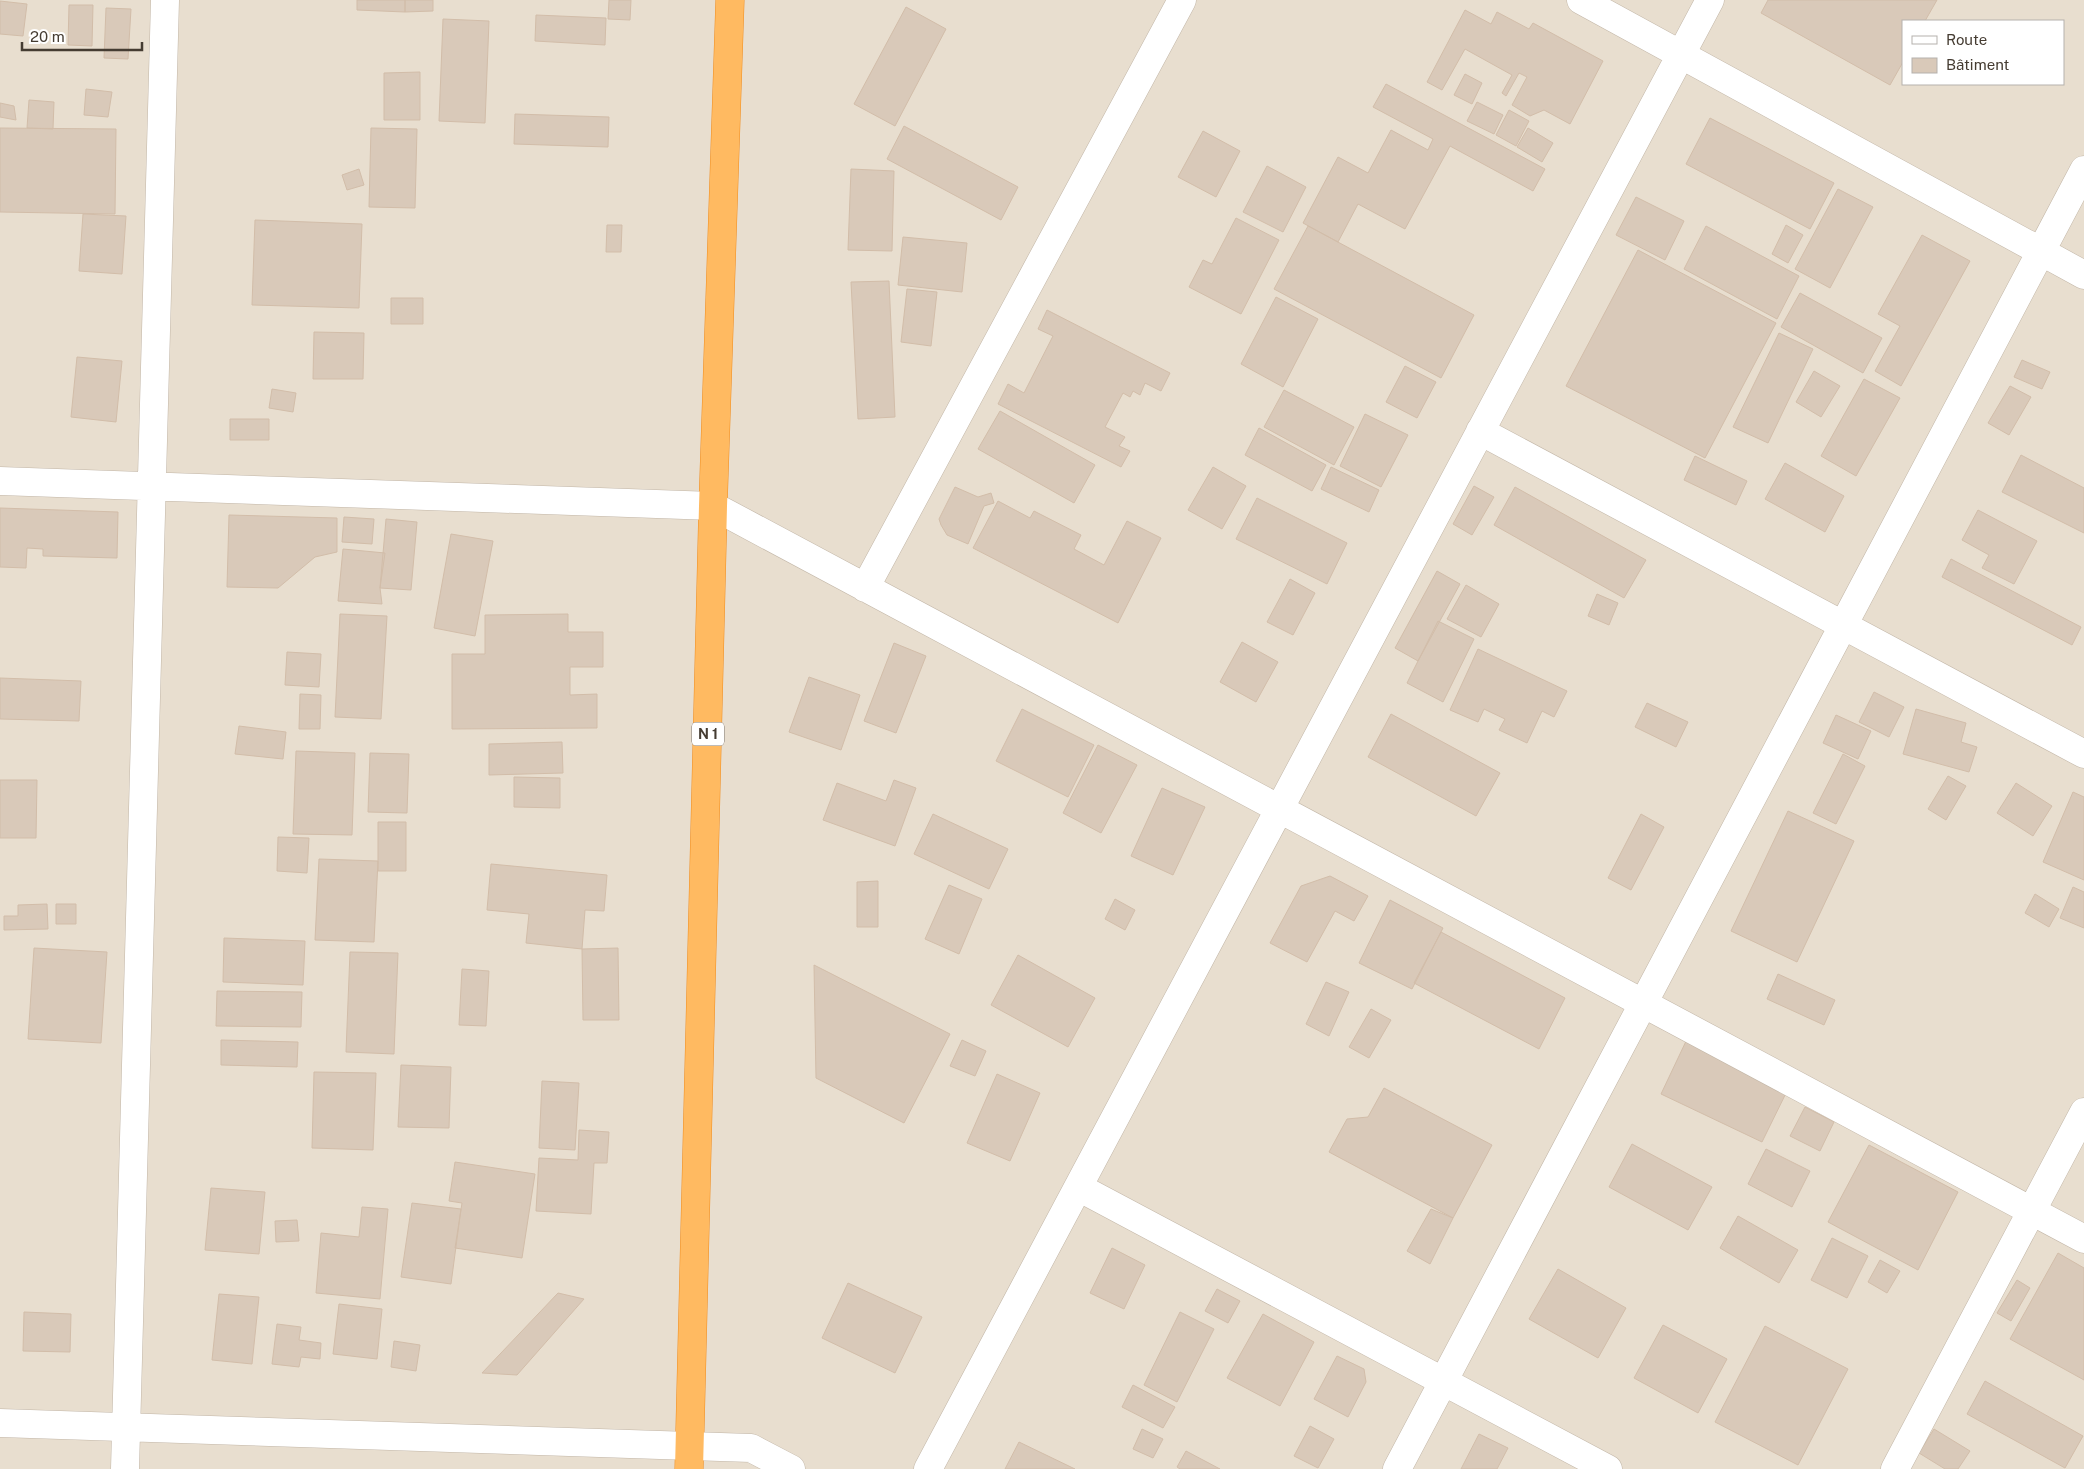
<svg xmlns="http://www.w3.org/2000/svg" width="2084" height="1469" viewBox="0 0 2084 1469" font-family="'Public Sans',sans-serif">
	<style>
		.residential { fill: #e8decf; fill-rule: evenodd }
		.building { fill: #d9c9b9; stroke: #d2bda9 }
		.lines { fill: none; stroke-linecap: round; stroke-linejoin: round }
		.street-casing { stroke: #c2b6a7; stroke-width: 29 }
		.highway-casing { stroke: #ef8d20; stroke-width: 29 }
		.street { stroke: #fff; stroke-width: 28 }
		.highway { stroke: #ffba61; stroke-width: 28 }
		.labels { text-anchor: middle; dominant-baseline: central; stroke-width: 4; stroke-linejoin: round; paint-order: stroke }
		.shield { fill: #fff; stroke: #7d7670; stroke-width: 1 }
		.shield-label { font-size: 14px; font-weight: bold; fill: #453c32 }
	</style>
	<rect width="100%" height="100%" fill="#f3ece2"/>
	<path class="residential" d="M0,0H2084V1469H0ZM1903,21H2063V84H1903Z"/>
	<path class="building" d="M357,0H405V12L357,10Z
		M405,0H433V11L405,12Z
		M609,0H631L630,20L608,19Z
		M1768,0H1937L1925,21H1903V62L1890,85L1761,13Z
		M0,1L27,4L23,36L0,34Z
		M69,5H93L92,46L68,45Z
		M906,7L946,29L895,126L854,104Z
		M106,8L131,9L128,59L104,58Z
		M1465,10L1491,24L1497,12L1529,29L1533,23L1603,61L1570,124L1544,110L1530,116L1512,105L1527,77L1519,73L1506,96L1502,93L1512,75L1465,49L1442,90L1427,82Z
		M536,15L606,18L605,45L535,41Z
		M443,19L489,21L485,123L439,121Z
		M420,72V120H384V73Z
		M1465,74L1482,83L1472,104L1454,95Z
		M1386,84L1545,169L1533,191L1450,146L1405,229L1358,204L1338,242L1303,223L1338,157L1368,173L1391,130L1428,150L1433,139L1373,107Z
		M86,89L112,92L108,117L84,115Z
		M29,100L54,102L53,129L27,128Z
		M1477,102L1503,115L1494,134L1467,121Z
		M0,103L14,106L16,120L0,117Z
		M1509,110L1529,121L1516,146L1496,135Z
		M515,114L609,117L608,147L514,144Z
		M1710,118L1834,183L1810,229L1686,164Z
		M904,126L1018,187L1001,220L887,159Z
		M0,128L116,129L115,214L0,212Z
		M371,128L417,129L415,208L369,207Z
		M1528,128L1553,143L1542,162L1517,147Z
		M1203,131L1240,151L1216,197L1178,177Z
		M1267,166L1306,187L1283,232L1243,212Z
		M359,169L364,185L347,190L342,175Z
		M851,169L894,171L892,251L848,250Z
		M1838,189L1873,207L1830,288L1795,269Z
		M1636,197L1684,221L1665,260L1616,235Z
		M83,214L126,216L122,274L79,271Z
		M1236,218L1279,240L1241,314L1189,287L1203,260L1212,264Z
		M255,220L362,224L359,308L252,305Z
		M607,225H622L621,252H606Z
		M1786,225L1803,235L1788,263L1772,254Z
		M1308,226L1474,315L1441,378L1274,289Z
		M1706,226L1799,276L1777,319L1684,269Z
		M1922,235L1970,261L1901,386L1875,371L1900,326L1878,314Z
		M903,237L967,243L962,292L898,285Z
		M1638,250L1776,323L1705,458L1566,386Z
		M889,281L895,417L858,419L851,282Z
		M907,289L937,292L931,346L901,342Z
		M1800,293L1882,338L1863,373L1781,327Z
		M1276,297L1318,319L1283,387L1241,364Z
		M391,298H423V324H391Z
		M1047,310L1170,373L1161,391L1145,383L1140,395L1133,391L1130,397L1123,393L1105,427L1125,437L1119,446L1130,451L1121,467L998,404L1008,384L1024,393L1053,336L1038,329Z
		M314,332L364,333L363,379H313Z
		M1779,333L1813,349L1768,443L1733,427Z
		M77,357L122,361L116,422L71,417Z
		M2022,360L2050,372L2042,389L2014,377Z
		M1405,366L1436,382L1417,418L1386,402Z
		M1814,371L1840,386L1821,417L1796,402Z
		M1864,379L1900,398L1856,476L1821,456Z
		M2010,386L2031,397L2009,435L1988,423Z
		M272,389L296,393L293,412L269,408Z
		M1284,390L1354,427L1334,465L1264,427Z
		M1000,411L1095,465L1074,503L978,449Z
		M1365,414L1408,435L1381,487L1340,466Z
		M230,419H269V440H230Z
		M1259,428L1326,465L1312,491L1245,455Z
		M2021,455L2084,488V533L2002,492Z
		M1695,456L1747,481L1736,505L1684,480Z
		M1785,463L1844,496L1825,532L1765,499Z
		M1213,467L1246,486L1222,529L1188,510Z
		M1331,467L1379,490L1369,512L1321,489Z
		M1474,486L1494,497L1472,535L1453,524Z
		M955,487L978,497L991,493L994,503L984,506L968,544L947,535L941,525L939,519Z
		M1515,487L1646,560L1624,598L1494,525Z
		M1257,498L1347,543L1327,584L1236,539Z
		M998,501L1030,518L1034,511L1081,535L1074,549L1104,565L1127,521L1161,538L1118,623L973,548Z
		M0,508L118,512L117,558L43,556V549L27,548L26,568L0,567Z
		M1978,510L2037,541L2014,584L1982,568L1989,555L1962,540Z
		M229,515L337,518V552L315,557L278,588L227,587Z
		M344,517L374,519L372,544L342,542Z
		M386,519L417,522L411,590L380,588Z
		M451,534L493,541L475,636L434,628Z
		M343,549L385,553L380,588L382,604L338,601Z
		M1951,559L2081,627L2072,645L1942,577Z
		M1437,571L1460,584L1418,661L1395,648Z
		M1290,579L1315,593L1293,635L1267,622Z
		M1466,585L1499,604L1481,637L1447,619Z
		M1597,594L1618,603L1609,625L1588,616Z
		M340,614L387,616L381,719L335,717Z
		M568,614V632H603V667H570V695L597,694V728L452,729V654H485V615Z
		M1438,621L1474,639L1443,702L1407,683Z
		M1242,642L1278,662L1256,702L1220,682Z
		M894,643L926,656L896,733L864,721Z
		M1478,649L1567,691L1554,717L1542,711L1527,743L1499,730L1505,719L1484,709L1478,722L1450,710Z
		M287,652L321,654L319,687L285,685Z
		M809,677L860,695L841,750L789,732Z
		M0,678L81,681L79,721L0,719Z
		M1874,692L1904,707L1889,737L1859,722Z
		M300,694L321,695L320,729H299Z
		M1647,703L1688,722L1676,747L1635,727Z
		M1022,709L1094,745L1068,797L996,761Z
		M1916,709L1966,723L1961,742L1977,747L1969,772L1903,754Z
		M1391,714L1500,773L1476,816L1368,757Z
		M1836,715L1871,731L1858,759L1823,743Z
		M239,726L286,732L283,759L235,754Z
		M562,742L563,773L489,775V744Z
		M1098,745L1137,765L1101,833L1063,813Z
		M296,751L355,753L352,835L293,834Z
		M370,753L409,754L407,813L368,812Z
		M1843,754L1865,766L1836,824L1813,813Z
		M1948,776L1966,786L1946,820L1928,809Z
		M514,777L560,778V808L514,807Z
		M0,780H37L36,838H0Z
		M894,780L916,788L895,846L823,820L837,783L886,801Z
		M2016,783L2052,806L2033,836L1997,813Z
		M1162,788L1205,807L1173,875L1131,856Z
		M2073,792L2084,797V880L2043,862Z
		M1788,811L1854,841L1797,962L1731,931Z
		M933,814L1008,849L989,889L914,854Z
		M1641,814L1664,827L1631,890L1608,878Z
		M378,822H406V871H378Z
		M278,837L309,838L307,873L277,871Z
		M319,859L378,861L374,942L315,940Z
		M491,864L607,875L604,911L585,910L582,949L526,943L529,914L487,910Z
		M1330,876L1368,896L1354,921L1335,911L1307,962L1270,943L1301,886Z
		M878,881V927H857V882Z
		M949,885L982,899L959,954L925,939Z
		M2073,887L2084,892V928L2060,918Z
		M2035,894L2059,909L2049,927L2025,913Z
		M1115,899L1135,910L1125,930L1105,919Z
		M1390,900L1443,928L1412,989L1359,963Z
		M47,904L48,929L4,930V916H18V905Z
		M56,904H76V924H56Z
		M1441,932L1565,998L1539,1049L1414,983Z
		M224,938L305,941L303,985L223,982Z
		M34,948L107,952L101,1043L28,1039Z
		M618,948L619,1020H583L582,949Z
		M350,952L398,953L394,1054L346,1052Z
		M1018,955L1095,998L1068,1047L991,1005Z
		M814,965L950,1034L904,1123L816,1078Z
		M462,969L489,971L486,1026L459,1025Z
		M1778,974L1835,1000L1824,1025L1767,999Z
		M1326,982L1349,992L1329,1036L1306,1024Z
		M217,991L302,992L301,1027L216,1026Z
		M1371,1009L1391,1020L1369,1058L1349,1047Z
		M1688,1037L1790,1085L1762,1142L1661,1094Z
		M221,1040L298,1042L297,1067L221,1065Z
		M962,1040L986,1051L975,1076L950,1066Z
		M401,1065L451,1067L449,1128L398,1127Z
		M314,1072L376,1073L373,1150L312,1148Z
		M997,1074L1040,1093L1010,1161L967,1143Z
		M542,1081L579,1083L575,1150L539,1148Z
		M1384,1088L1492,1145L1453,1218L1329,1152L1347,1119L1368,1117Z
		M1805,1107L1834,1122L1820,1151L1790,1136Z
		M579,1130L609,1132L607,1163H594L591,1214L536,1211L539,1158L578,1160Z
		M1632,1144L1712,1187L1688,1230L1609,1187Z
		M1869,1145L1958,1192L1918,1270L1828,1222Z
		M1766,1149L1810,1171L1792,1207L1748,1184Z
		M455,1162L535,1174L522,1258L455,1248L462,1203L449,1201Z
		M211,1188L265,1192L259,1254L205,1250Z
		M412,1203L461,1209L451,1284L401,1277Z
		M362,1207L388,1209L380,1299L316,1293L321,1233L359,1237Z
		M1431,1209L1453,1218L1430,1264L1407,1251Z
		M1738,1216L1798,1250L1779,1283L1720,1248Z
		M297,1220L299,1241L276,1242L275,1221Z
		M1832,1238L1868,1256L1847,1298L1811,1280Z
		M1112,1248L1145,1265L1124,1309L1090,1293Z
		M2058,1253L2084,1268V1380L2010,1339Z
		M1880,1260L1900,1271L1887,1293L1868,1282Z
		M1558,1269L1626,1308L1598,1358L1529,1319Z
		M2017,1280L2030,1288L2011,1321L1997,1313Z
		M848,1283L922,1317L895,1373L822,1338Z
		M1217,1289L1240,1301L1228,1323L1205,1311Z
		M558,1293L584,1299L517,1375L482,1373Z
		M219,1294L259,1297L252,1364L212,1360Z
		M339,1304L382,1309L377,1359L333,1354Z
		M24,1312L71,1314L70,1352L23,1351Z
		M1180,1312L1214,1329L1177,1402L1144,1385Z
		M1263,1314L1314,1342L1280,1406L1227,1378Z
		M277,1324L301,1327L299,1340L321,1343L320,1359L301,1357L299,1367L272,1364Z
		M1663,1325L1727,1359L1698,1413L1634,1378Z
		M1765,1326L1848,1369L1798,1465L1715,1422Z
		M394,1341L420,1345L416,1371L391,1367Z
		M1337,1356L1364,1369L1366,1382L1348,1417L1314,1399Z
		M1985,1381L2083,1436L2065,1468L1967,1414Z
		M1133,1385L1175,1407L1163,1428L1122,1407Z
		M1310,1426L1334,1439L1318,1468L1294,1456Z
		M1142,1429L1163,1439L1153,1458L1133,1449Z
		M1934,1429L1970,1451L1958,1469H1945L1919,1453Z
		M1479,1434L1508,1448L1497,1469H1461Z
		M1019,1442L1075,1469H1005Z
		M1186,1451L1220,1469H1180L1177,1467Z"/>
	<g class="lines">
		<g class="street-casing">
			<path id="street" d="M1581,0L2084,275
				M1480,431L2084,754
				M0,481L713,506L2084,1239
				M865,588L1182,0
				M1078,1187L1608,1469
				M0,1423L751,1448L791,1469
				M125,1469L165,0
				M928,1469L1710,0
				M1397,1469L2084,170
				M1895,1469L2084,1112"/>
		</g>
		<g class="highway-casing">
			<path id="highway" d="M689,1469L713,506L730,0"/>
		</g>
		<use href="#street" class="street"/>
		<use href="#highway" class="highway"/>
	</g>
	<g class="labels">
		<rect class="shield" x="692" y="722.5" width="32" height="23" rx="4"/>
		<g class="shield-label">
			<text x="708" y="734">N 1</text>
		</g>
	</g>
	<rect x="1902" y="20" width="162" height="65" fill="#ffffff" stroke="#b5b1ad"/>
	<rect x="1912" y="36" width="25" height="8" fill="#ffffff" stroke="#b5b1ad"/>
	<text x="1946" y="45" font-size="15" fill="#453c32">Route</text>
	<rect x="1912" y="58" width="25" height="15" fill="#d9c9b9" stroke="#b5b1ad"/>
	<text x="1946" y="70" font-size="15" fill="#453c32">Bâtiment</text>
	<path d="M22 42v8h120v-8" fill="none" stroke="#453c32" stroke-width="2.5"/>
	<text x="30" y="42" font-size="15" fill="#453c32" stroke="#ffffff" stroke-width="4" paint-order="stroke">20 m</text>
</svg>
